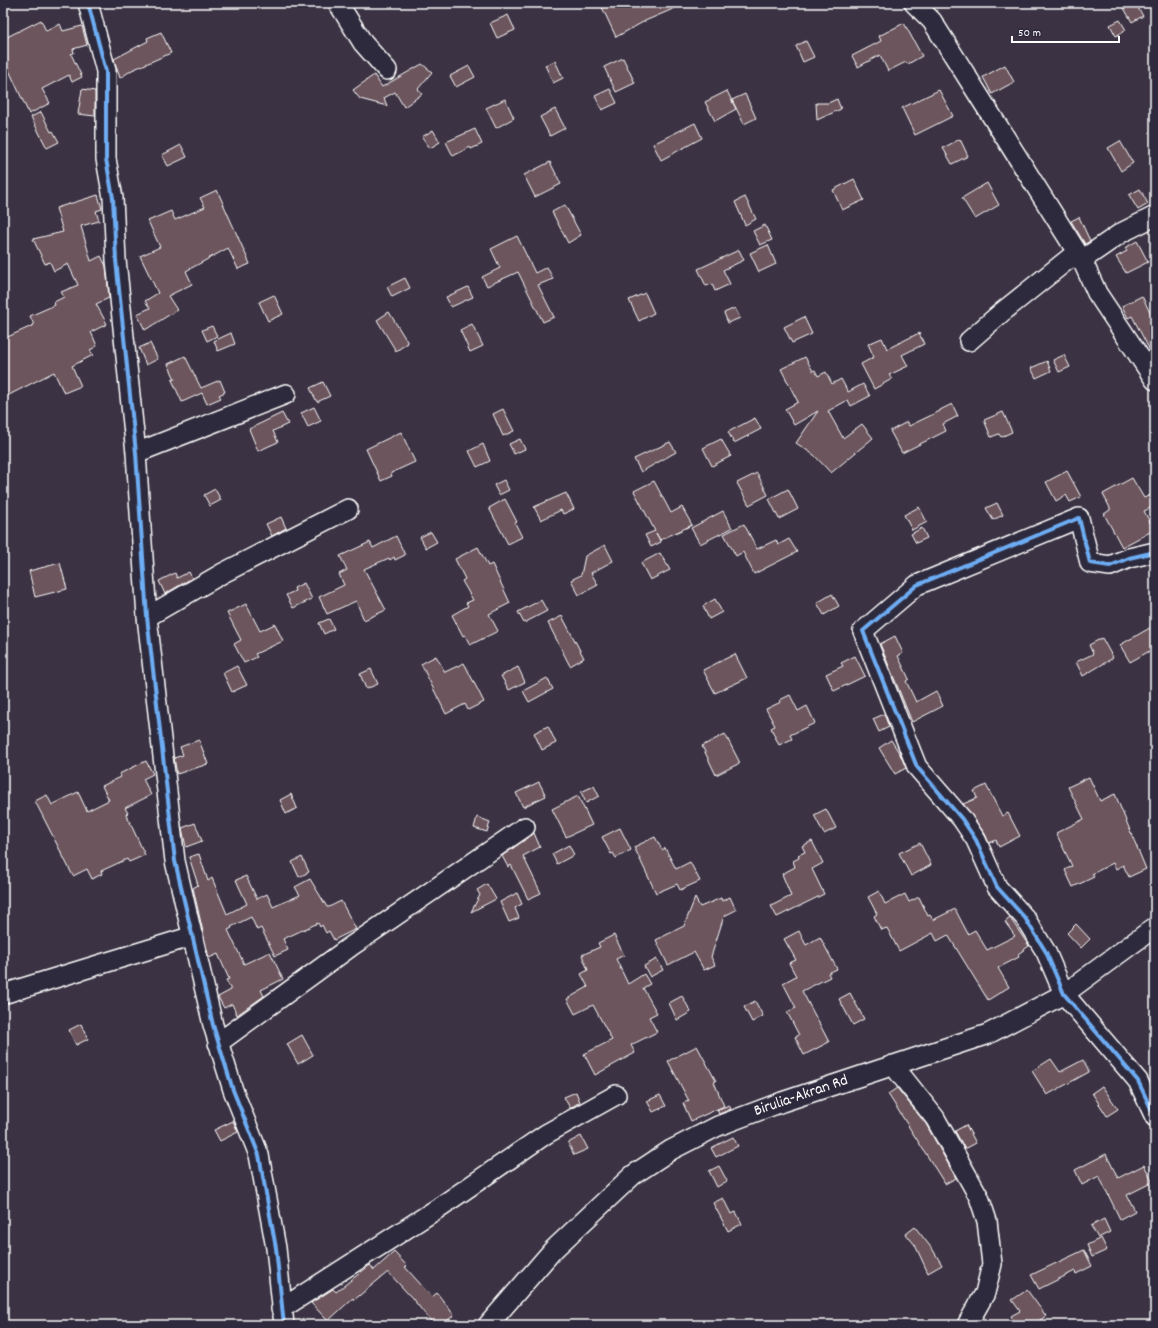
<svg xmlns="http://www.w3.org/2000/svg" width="1158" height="1328" viewBox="0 0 1158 1328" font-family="Dekko,sans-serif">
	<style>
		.building { fill: #6c545d; stroke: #fff }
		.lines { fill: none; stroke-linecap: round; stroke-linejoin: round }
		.minor-casing { stroke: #fff; stroke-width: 22 }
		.minor { stroke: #2f2a3d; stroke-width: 19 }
		.cycleway-casing { stroke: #2f2a3d; stroke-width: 6 }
		.cycleway { stroke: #6dadf4; stroke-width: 4 }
		.labels { text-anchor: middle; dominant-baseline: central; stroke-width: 4; stroke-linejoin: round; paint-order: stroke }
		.street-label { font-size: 16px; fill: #fff; stroke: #2f2a3d }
	</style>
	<rect width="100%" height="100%" fill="#3b3243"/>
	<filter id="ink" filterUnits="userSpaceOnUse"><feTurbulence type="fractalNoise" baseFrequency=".025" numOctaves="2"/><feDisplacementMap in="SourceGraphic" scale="8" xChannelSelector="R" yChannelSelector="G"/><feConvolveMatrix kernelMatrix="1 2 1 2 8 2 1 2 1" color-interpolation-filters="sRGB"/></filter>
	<g filter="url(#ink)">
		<path class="building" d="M600,3H687L645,21L616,37Z
			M1121,3H1135L1143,16L1132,22Z
			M508,15L515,30L497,38L490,23Z
			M41,20L46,31L60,24L63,31L82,26L87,45L73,49L74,53L71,54L82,77L72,82L69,75L42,89L50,103L29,114L8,68L3,71V39Z
			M1120,20L1126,30L1116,36L1110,25Z
			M904,23L922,56L908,64L906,62L888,71L880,55L858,67L852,56L881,41L879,36Z
			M161,32L171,53L132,70L120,78L114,59L148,41L147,38Z
			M806,41L814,57L803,62L796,46Z
			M623,58L635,83L616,92L604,67Z
			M555,61L563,78L553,83L545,65Z
			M422,64L432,72L418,89L422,94L404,107L395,92L384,98L387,106L360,99L353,90L374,75L382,87Z
			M1005,65L1014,82L992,94L983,77Z
			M469,66L475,77L456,87L450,76Z
			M82,89L95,91V116L78,114Z
			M610,89L617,103L602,110L595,96Z
			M939,90L953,116L915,135L902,108Z
			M727,91L736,109L715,121L705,102Z
			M745,94L756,118L744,124L732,100Z
			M505,99L514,118L496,128L486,108Z
			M837,99L841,109L817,120L816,103H828Z
			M555,109L565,128L550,136L540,117Z
			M41,112L51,132L53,131L59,142L47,148L31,117Z
			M695,123L702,138L661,160L653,144Z
			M475,129L482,144L471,149L470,147L453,156L446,142Z
			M433,130L440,142L430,148L422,137Z
			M960,139L968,156L952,164L943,148Z
			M1120,141L1133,163L1121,171L1108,148Z
			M181,145L187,157L168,166L162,155Z
			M550,162L561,184L535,197L524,175Z
			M854,179L864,200L842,210L833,190Z
			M987,183L999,205L975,219L962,198Z
			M1140,189L1148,204L1138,210L1129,195Z
			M217,190L250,264L238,269L228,248L186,271L192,284L168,296L177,310L145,330L137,314L150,308L145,301L158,293L140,256L160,247L148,221L171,211L175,220L205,207L200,198Z
			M98,195L102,209L96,211L99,221L81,226L91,261L101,256L106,266L109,298L96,304L107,324L91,332L97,346L90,350L93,355L72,366L81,386L64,393L54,372L3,398V339L34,325L30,316L55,305L54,302L64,297L61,292L78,285L68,264L54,271L50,262L45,264L33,239L63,232L56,208Z
			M745,197L756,219L745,225L735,202Z
			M565,205L581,235L568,243L552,212Z
			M1079,217L1090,241L1085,244L1071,221Z
			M765,225L772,240L760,245L753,231Z
			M517,236L535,273L547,267L553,279L538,285L554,317L543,322L518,272L487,286L482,277L500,268L491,249Z
			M1137,241L1148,262L1126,273L1116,257L1127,251L1125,248Z
			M768,245L776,264L759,272L750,253Z
			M739,250L744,260L723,270L730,284L715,291L712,284L706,286L698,269Z
			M405,278L410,288L392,297L387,287Z
			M468,287L473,297L451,307L446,297Z
			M645,293L654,313L639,321L629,300Z
			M274,295L283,314L268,321L259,302Z
			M1142,296L1155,323V360L1132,316L1128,318L1122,306Z
			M735,308L740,318L728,323L724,313Z
			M389,312L408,343L396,351L377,320Z
			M804,317L812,334L792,343L784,327Z
			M472,324L483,346L470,352L460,330Z
			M212,326L217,336L207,341L202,330Z
			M231,333L235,344L218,351L214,341Z
			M919,333L924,344L902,355L908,366L889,375L892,379L874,389L861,364L874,357L868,344L882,338L887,349Z
			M150,343L158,359L146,365L139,348Z
			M1064,355L1070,367L1059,372L1053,360Z
			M185,356L201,388L220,380L225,392L219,395L221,398L207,404L202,393L182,402L172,380L175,379L168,364Z
			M805,357L813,371L815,370L818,376L826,372L832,384L841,379L848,392L863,384L870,396L851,406L848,400L828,411L843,438L862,424L873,438L831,473L814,455L796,443L818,411L794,425L785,409L798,402L781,369Z
			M1047,361L1051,371L1036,378L1031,368Z
			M323,382L330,396L317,402L310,388Z
			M952,404L958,416L943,424L946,431L902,453L890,431L907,422L909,426L940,411V410Z
			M314,407L321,421L308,427L301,413Z
			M503,409L514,431L503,436L493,414Z
			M1003,412L1012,432L1001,437L999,434L991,437L984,420Z
			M282,413L288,424L273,431L278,442L258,451L249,429Z
			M755,418L761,429L734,443L728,432Z
			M401,432L415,462L391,473L392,476L381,481L366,449Z
			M520,439L525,449L514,454L509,444Z
			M721,439L731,456L712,466L703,448Z
			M670,442L676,452L641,472L634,459Z
			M483,444L490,461L477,467L469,451Z
			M1067,471L1081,497L1070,502L1066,495L1056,501L1046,482Z
			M757,473L768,495L749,505L737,483Z
			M1132,478L1144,498L1155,493V506L1144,511L1154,530L1122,547L1104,514L1110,510V508L1103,494Z
			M504,480L509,490L499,495L494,485Z
			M654,481L671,513L682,507L692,525L660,540L656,533L661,542L651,547L645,535L655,531L634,491Z
			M215,489L221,500L210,506L204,495Z
			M788,489L798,509L779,519L769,499Z
			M566,493L574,509L563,514L561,510L541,520L534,507Z
			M505,499L517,522L515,523L522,537L508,544L489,508Z
			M997,503L1003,515L993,520L986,508Z
			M919,507L927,522L912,530L904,515Z
			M723,511L732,528L700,544L691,528Z
			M281,517L286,528L272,536L266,524Z
			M744,524L757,549L776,540L778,545L789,539L797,552L754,574L743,552L736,556L724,534Z
			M922,528L927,538L916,543L911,534Z
			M431,532L437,542L426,548L420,537Z
			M396,536L405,555L395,560L394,557L390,560L389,558L364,569L386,610L364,620L356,601L327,614L319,597L344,585L339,574L347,570L340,556L370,542L373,548Z
			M605,545L613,561L591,573L598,585L579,595L571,580L581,575L585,556Z
			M478,547L488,566L492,564L510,603L489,614L498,631L470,645L465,635L463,636L452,615L468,606L466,603L473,600L462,581L465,579L455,559Z
			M660,553L670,570L650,580L641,563Z
			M60,563L67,589L35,597L29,571Z
			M189,572L192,578L165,594L159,581L175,573L177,578Z
			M304,583L312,599L293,608L286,595L295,591L294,588Z
			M832,594L839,606L824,615L817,603Z
			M715,599L722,612L709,619L703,606Z
			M541,600L547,611L524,623L518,612Z
			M246,604L260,631L275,624L283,641L255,654L257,657L244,663L234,644L241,640L227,613Z
			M562,616L584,658L570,666L548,623Z
			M329,619L334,629L324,634L319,623Z
			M1155,625V648L1130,662L1120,645Z
			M895,636L903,653L898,656L909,679L906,681L916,702L936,691L943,706L912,722L880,644Z
			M1102,638L1113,658L1083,676L1076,662L1093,654L1089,645Z
			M735,654L747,678L715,693L703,670Z
			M436,656L445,672L464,663L484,702L468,710L465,704L446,714L421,664Z
			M855,656L865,676L834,691L826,674L843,666L841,663Z
			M237,666L247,685L232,692L223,673Z
			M518,667L525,682L509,690L501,676Z
			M371,669L378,684L366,689L360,674Z
			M547,678L553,689L529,702L523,691Z
			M790,695L798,711L807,706L815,723L790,735L792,739L779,745L771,728L775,726L766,709L781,702L780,700Z
			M884,714L889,727L879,732L873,719Z
			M548,726L556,743L542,750L534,733Z
			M725,734L740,763L716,775L702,746Z
			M199,740L208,764L177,774L174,758L183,755L180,747Z
			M891,740L900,754L906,768L895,774L879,748Z
			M146,761L153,774L143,779L151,795L125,808L128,813L126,814L145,855L129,862L127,859L101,871L102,874L92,879L87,869L73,876L35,801L47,795L52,805L78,792L87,811L109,800L102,786L121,777L119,774Z
			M1089,777L1100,801L1115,794L1146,869L1129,877L1123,865L1116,869L1113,863L1092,874L1094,877L1073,887L1065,870L1072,866L1056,833L1084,819L1068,787Z
			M539,782L546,796L523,807L516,793Z
			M986,785L1002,816L1008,813L1020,836L999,847L996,840L989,843L985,834L963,804L977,798L974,791Z
			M594,786L599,796L586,803L581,792Z
			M291,794L297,808L286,814L280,800Z
			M578,796L592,825L566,837L552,809Z
			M826,809L836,828L824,834L814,815Z
			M477,817L490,822L487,832L474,828Z
			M195,823L202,841L186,847L182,828Z
			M620,828L631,850L616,858L613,853L611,854L602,837Z
			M534,833L540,847L523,856L541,893L528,899L511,865L508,867L502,856Z
			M655,837L662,850L665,848L676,869L690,862L700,881L680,890L677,884L656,893L634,847Z
			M812,841L823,863L812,869L824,894L777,917L771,906L791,896L782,874L795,867L793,861L799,858L798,855L805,852L802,846Z
			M920,843L931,865L911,876L899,853Z
			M569,845L574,855L557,864L552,854Z
			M199,854L208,881L212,878L227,914L247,904L236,880L246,876L257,899L267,894L273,907L300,895L295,887L310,879L327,907H329L341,901L356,929L334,940L329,931L326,933L322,925L320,927L318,923L283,939L288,950L275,956L261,928L257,930L251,917L231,927L232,928L228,930L244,964L270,952L283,979L261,990L264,996L237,1015L232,1004L224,1008L218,997L231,990L226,980L229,979L218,954L209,958L193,888L198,885L189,857Z
			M302,857L309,872L299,877L292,862Z
			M487,884L496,899L471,912L480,895L477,890Z
			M879,891L885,904L905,894L909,902L919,897L928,916L930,915L933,920L955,909L968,934L975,930L987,950L1015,936L1005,922L1010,918L1029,946L1018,954L1019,957L998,968L1009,987L988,1000L948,935L937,941L933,933L899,951L887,928L881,930L874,916L877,914L868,897Z
			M517,893L522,904L515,908L519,918L509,922L500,902Z
			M730,897L736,910L724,916L711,957L715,965L704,970L694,952L668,965L656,940L684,926L695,898L700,907L721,898L722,901Z
			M1076,924L1090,939L1081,948L1067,933Z
			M799,931L806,945L820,937L837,969L828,973L830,977L802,991L829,1042L804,1055L795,1037L799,1035L787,1012L796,1008L783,983L796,976L789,963L796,960L784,939Z
			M614,935L624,955L616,959L628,984L644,974L650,984L643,988L657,1013L649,1017L657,1032L631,1045L635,1053L595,1075L584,1054L612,1040L593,1005L575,1014L567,999L588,987L581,974L588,970L582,955L600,947L598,943Z
			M657,959L663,970L650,977L644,966Z
			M850,993L864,1019L853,1025L839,999Z
			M682,996L691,1012L677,1020L669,1003Z
			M755,1001L763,1016L752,1022L744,1007Z
			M81,1024L88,1039L76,1045L69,1030Z
			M302,1035L313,1055L298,1064L287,1044Z
			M697,1046L716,1081L714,1082L724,1106L691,1121L683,1103L689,1101L668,1061Z
			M1051,1059L1060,1072L1083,1060L1089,1072L1047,1095L1032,1071Z
			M1102,1086L1118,1109L1107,1116L1092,1093Z
			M897,1088L926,1124L956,1178L945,1184L888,1094Z
			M576,1092L580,1102L570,1108L564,1097Z
			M660,1095L666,1106L653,1112L647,1101Z
			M729,1105L731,1109L719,1114L717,1110Z
			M233,1121L238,1132L220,1141L214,1130Z
			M966,1125L976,1143L965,1149L955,1131Z
			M581,1136L588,1149L574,1155L568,1143Z
			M733,1137L738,1146L716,1157L711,1148Z
			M1106,1154L1118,1178L1144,1165L1153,1182L1127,1195L1135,1211L1120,1219L1099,1176L1082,1185L1075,1170Z
			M719,1166L727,1181L717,1187L709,1171Z
			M723,1198L731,1214L736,1212L742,1224L728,1231L713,1203Z
			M1104,1219L1110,1232L1098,1238L1091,1226Z
			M915,1227L933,1250L942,1265L928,1273L915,1245L906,1234Z
			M1101,1238L1107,1250L1092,1257L1087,1245Z
			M1084,1250L1092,1266L1076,1274L1075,1271L1039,1289L1031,1275Z
			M394,1252L407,1266L405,1267L432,1297L437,1293L454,1315L442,1325H434L412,1298L388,1272L354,1300L353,1298L328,1321L311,1303L333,1289L336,1292L370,1265L374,1270Z
			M1027,1290L1046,1316L1033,1325H1030L1027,1321L1016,1325L1011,1316L1020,1311L1012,1300Z"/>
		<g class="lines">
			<g class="minor-casing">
				<path id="minor" d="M88,3L106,71V159L113,198L116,260L136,453L147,617L175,861L213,1025L233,1090L259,1155L276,1248L284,1325
					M338,3L363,43L387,70
					M914,3L932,21L1082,260
					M1155,216L1121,233L1082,260L1097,293L1155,380
					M969,341L1001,313L1071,257L1082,260
					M136,453L286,394
					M1155,552L1129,558L1110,566L1090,563L1079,518L917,585L863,631L917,767L962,819L976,840L997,887L1025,918L1046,952L1064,994L1138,1081L1155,1117
					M147,617L223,573L348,509
					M3,994L193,936
					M218,1043L350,947L525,827
					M893,1065L935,1118L979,1197L987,1221L992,1264L985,1293L967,1325
					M281,1309L437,1209L546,1134L616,1095
					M488,1325L553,1250L633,1175L671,1150L718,1126L782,1102L988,1034L1064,994L1155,927"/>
			</g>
			<use href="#minor" class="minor"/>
			<g class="cycleway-casing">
				<path id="cycleway" d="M88,3L106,71V159L113,198L116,260L136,453L147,617L175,861L213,1025L233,1090L259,1155L276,1248L284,1325
					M1155,552L1129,558L1110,566L1090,563L1079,518L917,585L863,631L917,767L962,819L976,840L997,887L1025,918L1046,952L1064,994L1138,1081L1155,1117"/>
			</g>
			<use href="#cycleway" class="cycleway"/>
		</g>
	</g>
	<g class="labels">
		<g class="street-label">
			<text transform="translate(801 1096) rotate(-19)">Birulia-Akran Rd</text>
		</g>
	</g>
	<rect width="1158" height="1328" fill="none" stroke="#2f2a3d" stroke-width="16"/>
	<rect x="8" y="8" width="1142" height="1312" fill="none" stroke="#fff" stroke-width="1.5" filter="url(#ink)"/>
	<path d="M1012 36v6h107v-6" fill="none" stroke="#ffffff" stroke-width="2"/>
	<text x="1018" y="36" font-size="12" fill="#ffffff" stroke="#2f2a3d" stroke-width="3" paint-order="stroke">50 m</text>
</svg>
